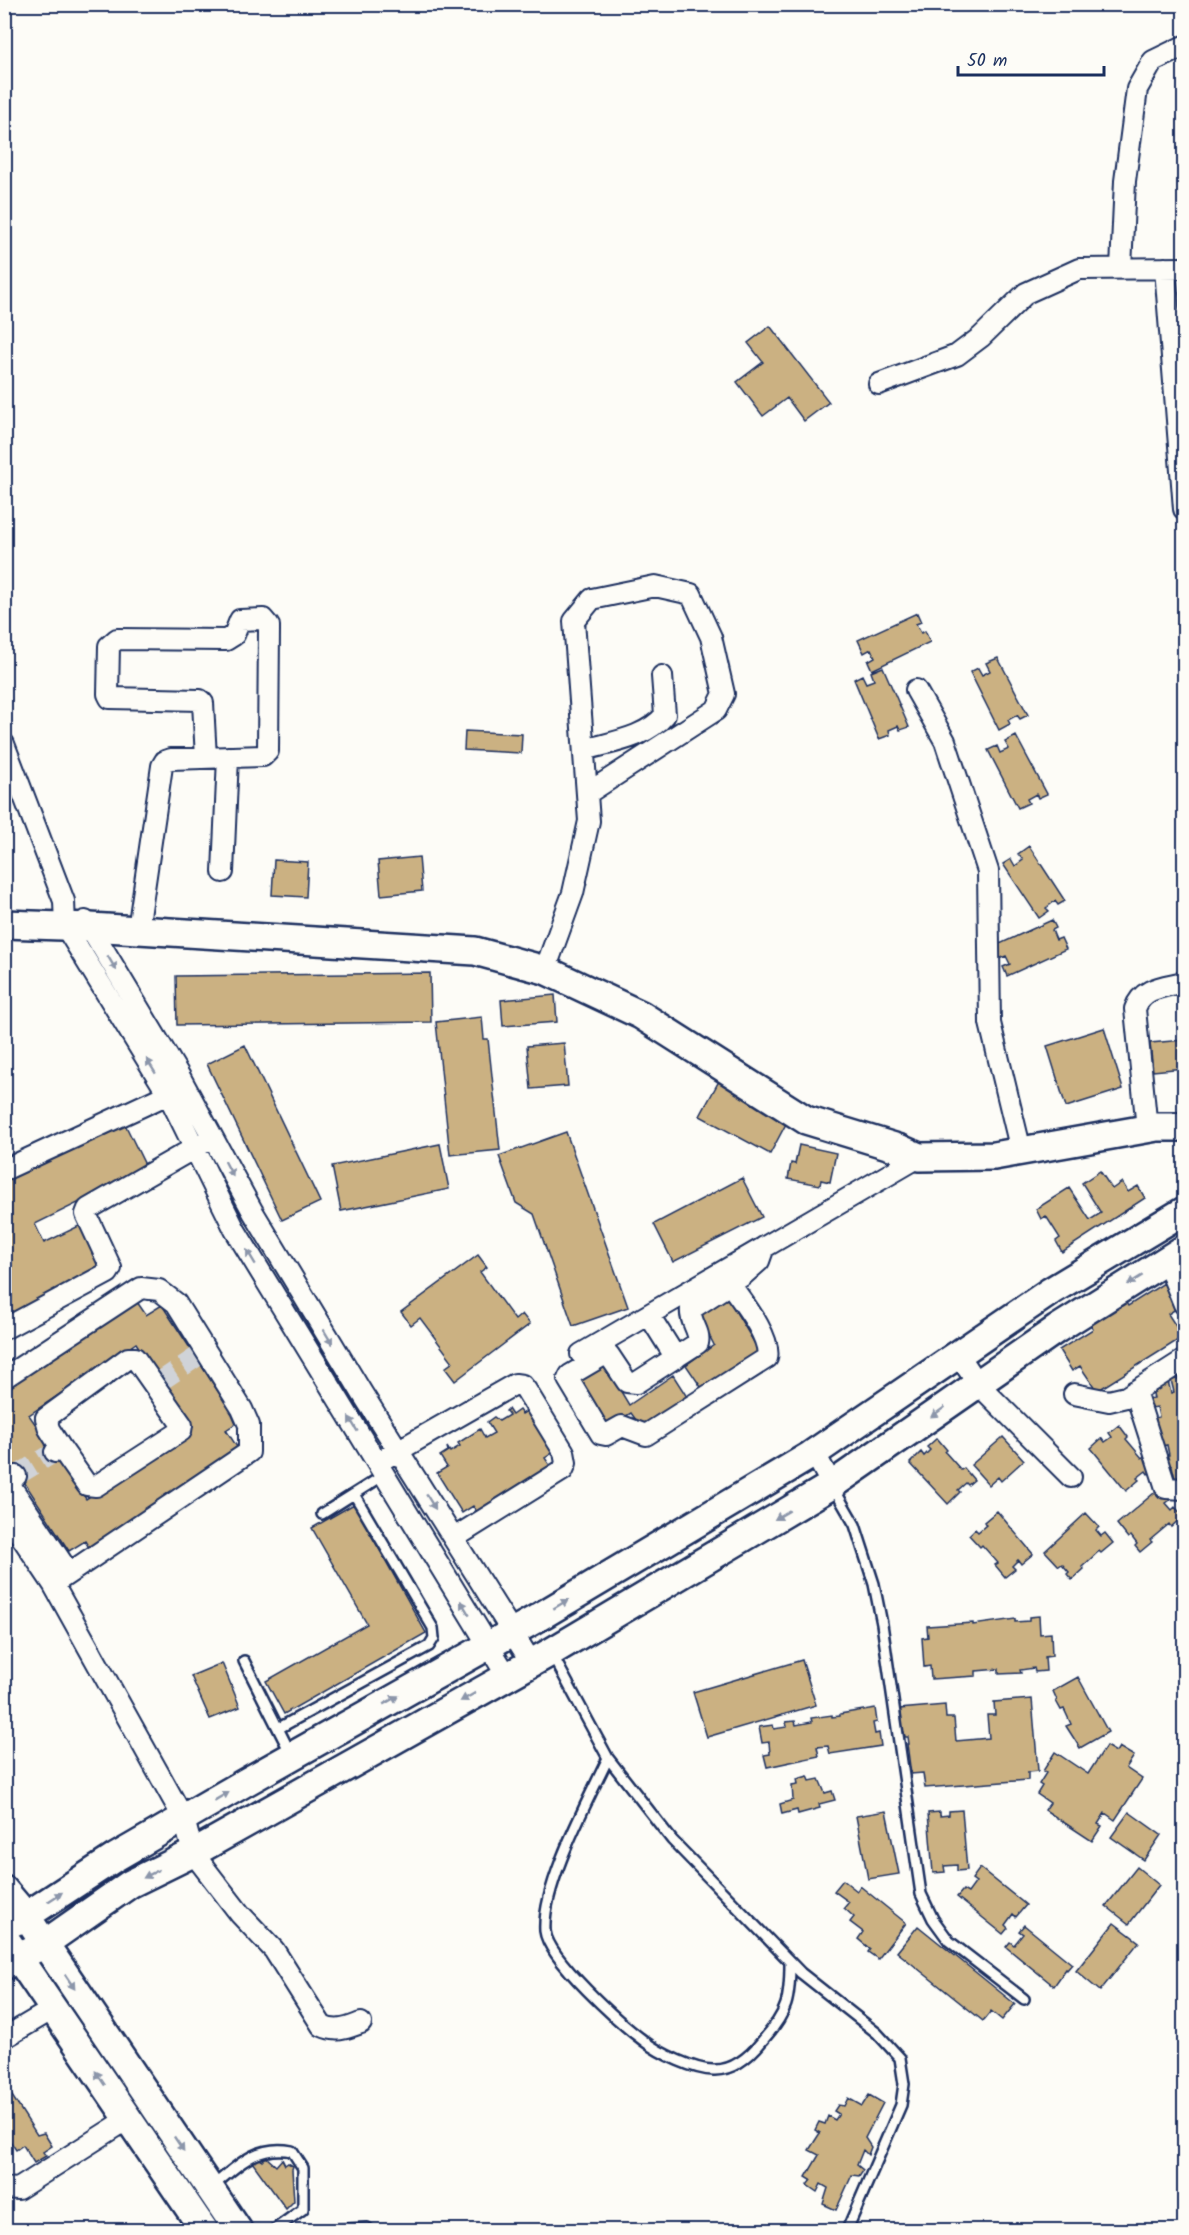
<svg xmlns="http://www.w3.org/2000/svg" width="1189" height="2235" viewBox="0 0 1189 2235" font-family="Kalam,sans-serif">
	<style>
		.building { fill: #cbb182; stroke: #1b2f5e; stroke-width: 1.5; fill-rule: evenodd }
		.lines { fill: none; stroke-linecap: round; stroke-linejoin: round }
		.street-tunnel { stroke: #d0d3d8; stroke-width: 20; stroke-dasharray: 20 10; stroke-linecap: butt }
		.lane-casing { stroke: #1b2f5e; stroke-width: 14 }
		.street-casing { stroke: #1b2f5e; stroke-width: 24 }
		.secondary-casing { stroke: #1b2f5e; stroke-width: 32 }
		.lane { stroke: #fdfcf7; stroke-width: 9 }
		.street { stroke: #fdfcf7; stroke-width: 20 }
		.secondary { stroke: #fdfcf7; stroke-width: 27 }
		.oneway { fill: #8c96aa }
	</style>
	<rect width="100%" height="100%" fill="#fdfcf7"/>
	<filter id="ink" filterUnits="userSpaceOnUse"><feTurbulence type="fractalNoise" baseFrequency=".0167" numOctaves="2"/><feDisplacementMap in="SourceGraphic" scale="12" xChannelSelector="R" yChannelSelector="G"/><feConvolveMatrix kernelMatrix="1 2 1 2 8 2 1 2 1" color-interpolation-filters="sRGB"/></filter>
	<g filter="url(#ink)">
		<path class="building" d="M770,326L829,402L804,421L787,398L763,416L737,382L763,362L748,343Z
			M917,613L921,622L916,624L921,633L925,631L930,642L872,670L868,661L875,657L871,649L864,653L858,640Z
			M998,658L1028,715L1020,719L1017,715L1008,720L1010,724L999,730L970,672L978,668L982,675L990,671L986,663Z
			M883,667L909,727L900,730L898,726L889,730L890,735L879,739L854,679L862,675L866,683L874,680L871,672Z
			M465,731L522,734L521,753L464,750Z
			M1016,736L1047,794L1038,798L1036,794L1027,799L1029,803L1018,808L988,750L997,746L1000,753L1009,749L1005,742Z
			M1029,846L1065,901L1058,905L1055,901L1046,908L1049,911L1039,918L1003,864L1011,859L1015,866L1023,860L1018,854Z
			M419,857L422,891L381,895L378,861Z
			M274,860L308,862L306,897L272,895Z
			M1052,920L1056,928L1052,930L1056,940L1061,938L1066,949L1007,976L1003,967L1010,964L1006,956L999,959L993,947Z
			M430,973L431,1022L177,1025L176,976Z
			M555,995L557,1022L503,1026L501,1000Z
			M482,1017L484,1039H488L500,1150L450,1155L436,1022Z
			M1104,1028L1123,1089L1066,1107L1047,1046Z
			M1184,1040V1068L1153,1071L1150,1043Z
			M564,1043L568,1086L531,1089L527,1046Z
			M245,1045L320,1202L282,1220L207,1064Z
			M719,1081L788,1120L770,1154L700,1116Z
			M122,1118L147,1169L35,1224L44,1243L81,1225L103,1269L4,1317V1175Z
			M566,1132L628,1307L573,1326L534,1214L516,1203L499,1156Z
			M440,1144L449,1189L341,1211L332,1166Z
			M799,1145L836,1153L830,1182L821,1180L820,1185L788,1179L791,1163L795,1164Z
			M1100,1171L1112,1189L1122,1182L1128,1192L1138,1186L1145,1198L1062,1252L1056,1241L1060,1238L1046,1216L1041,1219L1036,1209L1069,1188L1090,1220L1101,1213L1082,1183Z
			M742,1178L762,1217L673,1262L654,1224Z
			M478,1255L487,1267L480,1272L515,1320L522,1314L530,1324L455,1381L445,1368L453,1362L420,1318L411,1325L401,1312Z
			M1164,1283L1179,1307L1168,1314L1183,1337L1097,1391L1080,1366L1072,1371L1059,1350L1093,1329L1089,1322L1124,1299L1128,1306Z
			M724,1292L760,1352L705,1393L686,1365L714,1345L696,1309Z
			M135,1299L146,1315L162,1305L238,1422L226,1430L241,1453L91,1551L85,1541L69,1551L4,1451V1384ZM136,1343L192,1430L86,1499L29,1415Z
			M602,1360L629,1405L673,1375L689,1400L644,1431L631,1413L605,1429L573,1378Z
			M1184,1378V1476L1175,1478L1172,1466L1167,1467L1165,1456L1169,1455L1167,1445L1162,1446L1160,1436L1155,1438L1150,1419L1159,1417L1157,1407L1151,1408L1149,1399L1154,1398L1151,1385L1168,1381L1171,1393L1174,1392L1171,1380Z
			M508,1409L512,1415L519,1410L522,1414L530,1409L557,1450L545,1458L551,1467L478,1514L473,1506L462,1513L437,1473L447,1467L440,1456L448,1451L447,1447L450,1452L460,1446L458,1443L480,1429L485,1438L494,1433L487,1422L494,1417L499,1421L509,1415L506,1411Z
			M1119,1425L1128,1437L1126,1439L1142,1458L1144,1456L1154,1469L1148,1474L1146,1471L1137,1478L1139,1480L1126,1491L1091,1448L1102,1438L1105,1442L1112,1437L1109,1433Z
			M1003,1437L1024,1460L1001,1481L998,1477L989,1485L971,1465Z
			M937,1438L947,1450L945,1452L961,1470L964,1468L974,1480L968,1485L966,1483L958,1490L960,1492L948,1504L910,1463L921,1452L924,1456L930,1450L927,1447Z
			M1160,1488L1170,1500L1166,1503L1172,1510L1175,1507L1183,1516L1171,1527L1169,1524L1150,1540L1152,1542L1140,1552L1135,1546L1137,1544L1131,1536L1128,1538L1117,1524Z
			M354,1504L426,1633L284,1714L266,1681L367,1624L312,1528Z
			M997,1511L1033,1554L1021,1564L1018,1560L1012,1566L1015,1569L1005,1577L995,1565L998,1563L982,1545L980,1547L969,1535L975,1529L978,1532L986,1525L984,1522Z
			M1086,1513L1099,1527L1096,1530L1101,1536L1105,1533L1113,1543L1101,1553L1099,1551L1082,1567L1084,1569L1072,1580L1067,1574L1069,1572L1062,1564L1059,1566L1045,1551Z
			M1039,1616L1040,1634L1051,1633L1052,1656L1045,1657L1046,1671L1035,1672L1034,1668L1020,1670L1021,1673L999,1674V1669L976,1671V1676L931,1679L930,1666L924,1667L922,1638L928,1637L927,1626L973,1623V1625L1015,1619V1622L1029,1621V1617Z
			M802,1660L816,1705L707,1737L693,1692Z
			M222,1663L240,1707L210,1719L191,1676Z
			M1078,1677L1108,1732L1080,1748L1066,1726L1071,1724L1064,1709L1061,1710L1056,1701L1057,1700L1053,1691Z
			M1032,1699L1038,1771L1028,1772V1780L925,1788L923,1773L911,1774L907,1744H909L908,1737H905L904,1732H900L899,1709L945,1705L946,1718H954L956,1741L989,1738L987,1715H995L994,1702Z
			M875,1708L877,1722L873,1723L875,1734L879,1733L881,1746L830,1754L828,1746L817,1747L819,1756L767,1767L764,1755L770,1754L769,1742L762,1743L759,1727L773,1725L774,1729L787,1727L786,1722L795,1721L796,1725L812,1722L811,1718L832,1715V1717L840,1716V1714Z
			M1106,1746L1116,1752L1119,1747L1134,1756L1126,1768L1142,1779L1115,1820L1105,1813L1098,1824L1102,1826L1092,1841L1045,1810L1050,1803L1037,1794L1042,1786L1039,1784L1046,1773L1043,1771L1055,1752L1088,1774Z
			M808,1776L810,1781L819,1779L825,1793L832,1791L835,1800L819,1804L820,1808L798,1814L797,1810L782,1814L780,1804L793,1800L792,1785L798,1784L797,1779Z
			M962,1810L967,1870L957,1871V1865L944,1866L945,1872L933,1873L928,1813L940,1812V1816L949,1815V1811Z
			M886,1811L899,1874L868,1879L856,1816Z
			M1129,1812L1161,1835L1144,1860L1111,1837Z
			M1137,1867L1159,1885L1129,1924L1106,1906Z
			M980,1868L1026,1905L1016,1917L1013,1914L1005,1925L1008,1928L1003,1934L957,1897L963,1890L968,1893L976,1882L972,1879Z
			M843,1880L857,1891L860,1886L906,1923L878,1959L868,1952L870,1949L858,1939L863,1932L850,1922L854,1917L844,1908L849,1902L834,1891Z
			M1114,1923L1139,1942L1100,1991L1076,1971Z
			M1024,1925L1072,1964L1067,1970L1066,1969L1054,1986L1006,1947L1010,1942L1014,1945L1023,1934L1019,1931Z
			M918,1926L1015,2004L1002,2020L991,2011L983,2021L897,1952Z
			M5,2085L37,2135L44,2133L52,2146L43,2152L46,2156L34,2163L23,2145L16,2150L4,2132Z
			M869,2095L883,2103L865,2138L871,2147L868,2155L863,2150L857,2165L863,2170L859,2176L852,2175L836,2210L823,2204L828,2188L821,2184L817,2192L807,2185L811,2180L806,2177L819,2155L809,2150L820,2133L815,2130L819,2122L825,2124L828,2116L835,2120L839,2114L834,2111L838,2105L844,2106L848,2098L862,2106Z
			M259,2157L262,2161L266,2157L276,2166L282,2159L285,2165L288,2163L293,2166L292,2169L294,2201L286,2209L252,2162Z"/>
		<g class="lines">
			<path class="street-tunnel" d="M158,1383L198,1356
				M16,1476L55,1452"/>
			<g class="lane-casing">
				<path id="lane" d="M833,1487L855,1525L874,1584L882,1624L921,1894L933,1919L949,1941L1024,1999
					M322,1514L384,1475
					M552,1654L608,1758L672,1840L801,1973L877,2033L900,2058L904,2084L901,2105L847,2230
					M244,1661L291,1754
					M279,1728L429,1646L434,1638L433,1628L354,1494
					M608,1758C588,1801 542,1885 545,1931C548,1959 621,2024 644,2041C659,2053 696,2071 715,2070C735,2070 751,2055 763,2040C788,2012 790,1999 790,1962
					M212,2187C237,2166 256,2144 292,2151L303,2168V2209L274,2230
					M329,2230L367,2228L370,2230"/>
			</g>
			<g class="street-casing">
				<path id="street" d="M1121,268L1125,181L1137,89L1153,61L1184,46
					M1165,268L1184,509
					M879,384L957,355L981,337L1026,293L1079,269L1184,268
					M916,690L945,741L988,871L990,1023L1021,1151
					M4,744L64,901L65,926L168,1094L235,1230L507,1676
					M584,750C612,742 646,738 665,715L662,676
					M223,872L228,757
					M85,921L90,927L180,1077L253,1212L362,1393L531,1662
					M138,930L162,766L165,761L171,759L263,756L268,751L269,630V626L263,619L240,620L234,635L226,640L117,639L109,646L108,694L110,698L200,700L203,703L206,758
					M545,970L573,893L589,821L574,621L592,599L655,586L691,594L711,637L724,694L716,710L588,793
					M1147,1129L1135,1009C1142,987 1164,987 1184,982
					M4,1170L168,1094
					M1166,1260L1184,1304
					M730,1284C742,1301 772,1338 767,1358L646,1435L622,1426L606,1435L601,1434L568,1379L570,1375L604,1355H609L627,1382L636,1383L698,1343C701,1331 689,1322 691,1309L742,1276L759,1261L764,1247
					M649,1315L676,1358
					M4,1329L108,1273L111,1268L86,1214L88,1209L205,1142
					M581,1354L919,1157
					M958,1354L978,1384L1071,1477
					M4,1378L141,1288L159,1290L176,1303L242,1409L249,1425V1452L53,1584
					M1135,1391L1166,1488L1184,1489
					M1074,1394L1109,1401L1126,1397L1184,1360
					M55,1452L61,1448L49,1429L46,1418L128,1358H135L182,1425L181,1431L96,1486L87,1485L61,1448
					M814,1452L832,1485
					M387,1457L515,1384L522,1385L526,1390L564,1452L566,1463L563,1470L454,1538
					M16,1476L8,1482L69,1573
					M4,1511L53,1584L184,1819L193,1853L240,1914L274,1950L322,2026C337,2033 347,2028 361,2023
					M4,2038L53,2009
					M4,2188L18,2189L128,2119"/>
			</g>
			<g class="secondary-casing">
				<path id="secondary" d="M4,924L90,927L475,951L545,970L641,1015L806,1120L901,1149L919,1157L994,1156L1157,1127H1184
					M4,1890L26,1916L238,2230
					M4,1927L26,1916L116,1857L246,1782L534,1620L811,1455L1051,1291L1184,1211
					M9,1944L204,2230
					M4,1966L44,1944L130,1884L193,1853L551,1652L832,1485L1057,1329L1184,1249"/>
			</g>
			<use href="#lane" class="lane"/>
			<use href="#street" class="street"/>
			<use href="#secondary" class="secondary"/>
		</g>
		<defs><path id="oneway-solid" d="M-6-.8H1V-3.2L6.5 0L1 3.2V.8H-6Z" transform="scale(1.5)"/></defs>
		<g class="oneway">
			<use href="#oneway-solid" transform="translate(112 963) rotate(59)"/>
			<use href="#oneway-solid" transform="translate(151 1066) rotate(-122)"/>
			<use href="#oneway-solid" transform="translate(229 1169) rotate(62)"/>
			<use href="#oneway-solid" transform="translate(251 1257) rotate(-121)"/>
			<use href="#oneway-solid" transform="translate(1135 1280) rotate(148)"/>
			<use href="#oneway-solid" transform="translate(328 1337) rotate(59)"/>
			<use href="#oneway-solid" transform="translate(938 1412) rotate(145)"/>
			<use href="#oneway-solid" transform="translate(353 1424) rotate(-121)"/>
			<use href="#oneway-solid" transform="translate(431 1502) rotate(58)"/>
			<use href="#oneway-solid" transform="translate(782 1515) rotate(149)"/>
			<use href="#oneway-solid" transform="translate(561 1604) rotate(-31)"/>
			<use href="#oneway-solid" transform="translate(465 1608) rotate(-121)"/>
			<use href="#oneway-solid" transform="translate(468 1697) rotate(151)"/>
			<use href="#oneway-solid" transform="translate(391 1700) rotate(-29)"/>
			<use href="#oneway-solid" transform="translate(222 1796) rotate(-31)"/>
			<use href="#oneway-solid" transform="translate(151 1874) rotate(153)"/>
			<use href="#oneway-solid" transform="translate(55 1897) rotate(-33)"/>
			<use href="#oneway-solid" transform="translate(70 1982) rotate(56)"/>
			<use href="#oneway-solid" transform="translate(100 2078) rotate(-124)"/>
			<use href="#oneway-solid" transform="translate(179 2144) rotate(56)"/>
		</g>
	</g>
	<rect width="1189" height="2235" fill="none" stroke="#fdfcf7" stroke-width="24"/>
	<rect x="12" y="12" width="1165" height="2211" fill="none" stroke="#1b2f5e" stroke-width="2" filter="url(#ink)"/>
	<path d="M958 66v9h146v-9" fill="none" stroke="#1b2f5e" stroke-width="3"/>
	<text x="967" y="66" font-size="18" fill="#1b2f5e" stroke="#fdfcf7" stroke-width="4.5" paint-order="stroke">50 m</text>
</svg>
